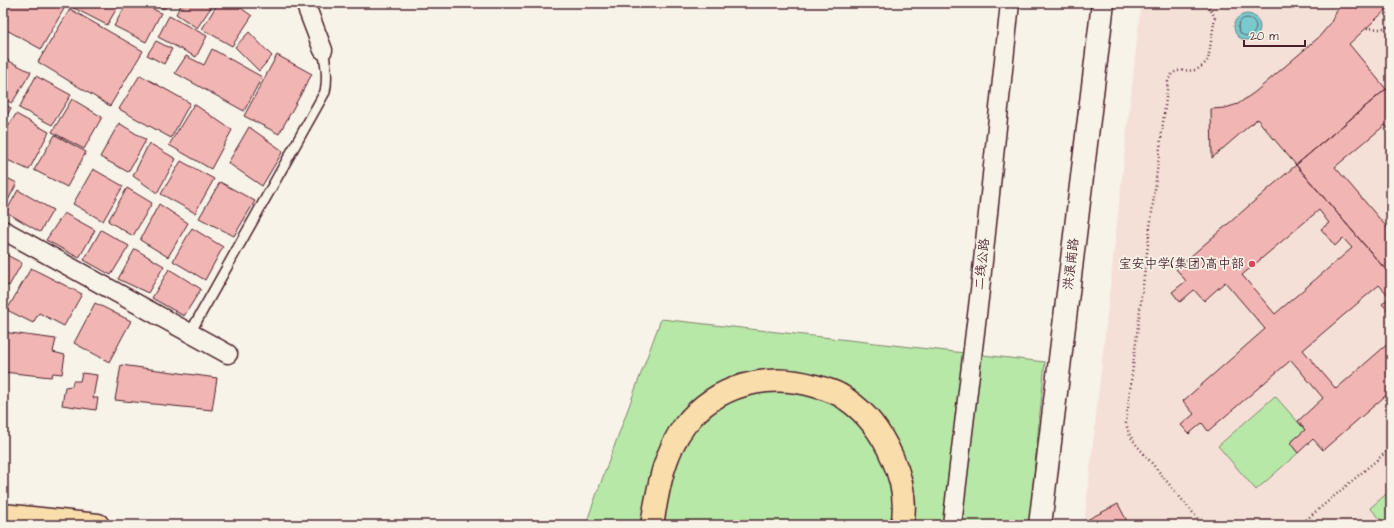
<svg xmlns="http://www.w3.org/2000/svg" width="1394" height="528" viewBox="0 0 1394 528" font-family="'Architects Daughter','LXGW WenKai TC',sans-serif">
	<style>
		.built { fill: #f5e0d8 }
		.green { fill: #b7e8a8; stroke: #80846a }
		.water { fill: #78cace; stroke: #66868d }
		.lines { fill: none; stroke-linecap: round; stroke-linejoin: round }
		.shore { stroke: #5c636c; stroke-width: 1 }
		.building { fill: #f1b5b4; stroke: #4a1f2b; fill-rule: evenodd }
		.service-casing { stroke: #4a1f2b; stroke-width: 12 }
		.minor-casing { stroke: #4a1f2b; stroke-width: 21 }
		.secondary-casing { stroke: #4a1f2b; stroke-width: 25 }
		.motorway-casing { stroke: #4a1f2b; stroke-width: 25 }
		.path { stroke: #4a1f2b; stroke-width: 2.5; stroke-dasharray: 1 3; stroke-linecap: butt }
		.service { stroke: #f7f3e8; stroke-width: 9 }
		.minor { stroke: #f7f3e8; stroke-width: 18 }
		.secondary { stroke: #f7f3e8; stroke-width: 22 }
		.motorway { stroke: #f9ddab; stroke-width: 22 }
		.poi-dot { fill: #d1495b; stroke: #f7f3e8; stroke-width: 1.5 }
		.labels { text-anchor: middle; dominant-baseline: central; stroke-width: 3.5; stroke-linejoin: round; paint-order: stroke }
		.street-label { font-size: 13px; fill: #4a1f2b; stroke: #f7f3e8 }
		.poi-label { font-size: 13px; fill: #4a1f2b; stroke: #f7f3e8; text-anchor: end }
	</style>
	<rect width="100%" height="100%" fill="#f7f3e8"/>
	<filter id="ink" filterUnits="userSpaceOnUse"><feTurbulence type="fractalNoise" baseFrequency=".025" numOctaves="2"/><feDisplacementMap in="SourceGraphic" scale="8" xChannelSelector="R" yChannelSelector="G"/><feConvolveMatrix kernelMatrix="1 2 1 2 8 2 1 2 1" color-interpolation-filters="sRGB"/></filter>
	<g filter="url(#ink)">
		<path class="built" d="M1141,3H1391V525H1084Z"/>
		<path class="green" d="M661,319L1045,362L1029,525H588L589,515Z
			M1275,396L1305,430L1290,443L1298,453L1256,490L1218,446Z
			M1391,490V525H1386L1370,508Z"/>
		<path class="water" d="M1234 27a13 13 0 1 1 26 0a13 13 0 1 1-26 0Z"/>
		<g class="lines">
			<path class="shore" d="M1238 27a9 9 0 1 1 18 0a9 9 0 1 1-18 0Z"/>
		</g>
		<path class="building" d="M3,3H58L65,7L41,49L3,28Z
			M64,3H120L107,25Z
			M127,3H141L161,13L146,42L114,26Z
			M154,3H168L164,9Z
			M182,3H208L212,6L197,28L176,14Z
			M218,3H234L252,16L232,46L202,29Z
			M1341,3H1373L1388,8L1349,44L1386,89L1296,165L1257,119L1212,158L1211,109L1225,108L1238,104L1255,92L1318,38L1330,24Z
			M70,9L143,51L110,106L38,62Z
			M169,16L207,36L196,57L158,37Z
			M249,32L272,56L259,71L235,47Z
			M156,41L172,49L164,64L147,55Z
			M212,49L262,77L244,111L175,73L186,56L204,65Z
			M277,55L312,74L279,134L244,116Z
			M3,58L31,72L12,103L3,99Z
			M140,75L190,103L171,138L119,109Z
			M36,76L71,95L52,125L19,108Z
			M1386,89L1391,95V132L1385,125L1335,167L1391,232V276L1296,165Z
			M72,99L102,117L84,149L52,132Z
			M3,104L11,108L3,123Z
			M194,104L232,130L211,169L169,145Z
			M16,114L49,132L29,170L3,158V135Z
			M119,123L146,140L128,172L100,157Z
			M249,127L283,151L262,186L228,163Z
			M55,135L86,152L67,187L34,170Z
			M149,143L176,159L157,193L133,176Z
			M181,161L214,179L195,213L161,194Z
			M1296,165L1391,276V314L1382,304L1390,297L1379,285L1303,350L1336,389L1391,341V391L1323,450L1313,439L1298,453L1290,443L1305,430L1298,421L1323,398L1291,360L1208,431L1202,423L1189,434L1181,425L1194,414L1183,401L1265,329L1225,282L1204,301L1194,290L1180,302L1172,292L1186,281L1176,269ZM1319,210L1329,223L1321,229L1335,246L1343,238L1352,248L1275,314L1242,275Z
			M93,169L123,186L103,221L73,204Z
			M3,176L17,183L3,210Z
			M220,182L255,201L234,236L199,218Z
			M127,188L152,203L133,236L108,221Z
			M18,190L53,210L40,232L6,212Z
			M159,204L188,223L168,257L140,240Z
			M64,213L95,230L79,258L46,240Z
			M192,228L223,247L205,280L173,261Z
			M101,230L129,246L111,275L84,260Z
			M135,249L164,266L148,293L118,279Z
			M3,253L22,263L9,286L3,284Z
			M31,268L82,294L64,326L39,313L33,323L7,310Z
			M169,269L201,289L184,316L152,298Z
			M95,303L131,321L109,362L74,343Z
			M3,332L56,339L53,352L65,355L62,374L53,373L51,377L3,372Z
			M121,365L217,378L212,410L115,400Z
			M82,373L97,375L93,398H98L96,410L62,405L65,387L72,386L73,381H80Z
			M1118,504L1129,525H1077Z"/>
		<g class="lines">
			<g class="service-casing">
				<path id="service" d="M190,333L325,92C328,78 326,65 323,50"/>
			</g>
			<g class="minor-casing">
				<path id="minor" d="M305,3L323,50
					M3,230L228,354
					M952,525L980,290L1010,3"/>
			</g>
			<g class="secondary-casing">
				<path id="secondary" d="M1040,525L1103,3"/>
			</g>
			<g class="motorway-casing">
				<path id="motorway" d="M3,515L98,525
					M652,525C658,490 663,454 685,425C716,385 767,372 815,386C826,389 837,392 846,399C867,413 882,434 892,457C902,479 907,501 902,525"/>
			</g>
			<path class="path" d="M1367,28L1380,29L1391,26
				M1203,525L1135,443L1129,434L1126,423L1168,82C1173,66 1183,72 1195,70C1200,69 1205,63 1208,60L1215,17L1206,3
				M1300,525L1391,448"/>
			<use href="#service" class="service"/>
			<use href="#minor" class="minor"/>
			<use href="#secondary" class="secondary"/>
			<use href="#motorway" class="motorway"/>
		</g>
	</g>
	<circle class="poi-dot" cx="1252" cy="264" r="4"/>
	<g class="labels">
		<g class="street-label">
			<text transform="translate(982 264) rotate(-84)">二线公路</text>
			<text transform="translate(1071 264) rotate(-83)">洪浪南路</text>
		</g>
		<g class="poi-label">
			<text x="1244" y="264">宝安中学(集团)高中部</text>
		</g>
	</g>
	<rect width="1394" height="528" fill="none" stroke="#f7f3e8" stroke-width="16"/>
	<rect x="8" y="8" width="1378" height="512" fill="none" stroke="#4a1f2b" stroke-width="1.5" filter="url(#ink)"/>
	<path d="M1244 40v6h61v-6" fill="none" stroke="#4a1f2b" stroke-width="2"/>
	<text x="1250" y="40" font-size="12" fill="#4a1f2b" stroke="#f7f3e8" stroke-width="3" paint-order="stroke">20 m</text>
</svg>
